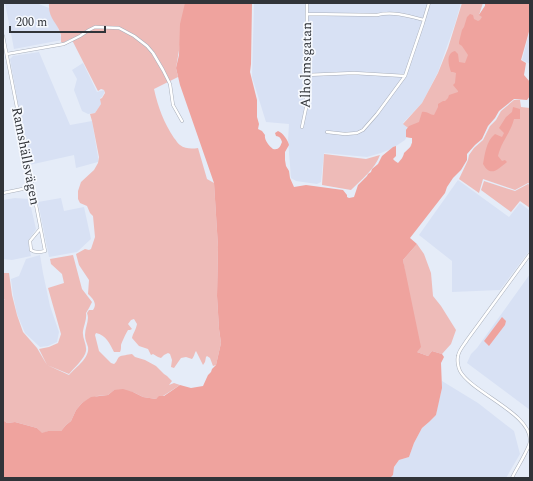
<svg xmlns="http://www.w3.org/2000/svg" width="533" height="481" viewBox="0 0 533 481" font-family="Spectral,serif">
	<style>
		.built { fill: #d8e1f4 }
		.green { fill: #eebbb8 }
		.water { fill: #efa39e }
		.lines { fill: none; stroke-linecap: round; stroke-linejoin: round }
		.minor-casing { stroke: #aab0bb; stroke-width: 3.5 }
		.minor { stroke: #fff; stroke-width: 2.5 }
		.labels { text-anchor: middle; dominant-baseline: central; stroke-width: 3.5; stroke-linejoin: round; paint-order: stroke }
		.street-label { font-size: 14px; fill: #313439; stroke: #f6f9fe }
	</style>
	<rect width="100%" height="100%" fill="#e5ecf8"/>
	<path class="built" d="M5,3H36L52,9L62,40L14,49Z
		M254,3L300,4L302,3H461L455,24L438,72L422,103L403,123L410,131L405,140L393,148L381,153L367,157L324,153L321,182L317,184L296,181L291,178L288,140L289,124L266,122L252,77Z
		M530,30V64L522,60Z
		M39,52L70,125L92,121L98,157V162L76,168L74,155L29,165L10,59L13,56Z
		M83,63L97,92L104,90V93L102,97L100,98L101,104L95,113L88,114L82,111L74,90L77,79L72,70Z
		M458,180L509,217L520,203L530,211V250L500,290L452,292V261L419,235Z
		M15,198L29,199L36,229L28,241L31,256L12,260L3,259V200Z
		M61,198L64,211L84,207L91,239L77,252L49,257L38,202Z
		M40,255L43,273L50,306L59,332L57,342L48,346L40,347L25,333L17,314L13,295L11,279L19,276L26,259Z
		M530,274V410L467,363L471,354L477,348Z
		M442,381L478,403L514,431L520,454L506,478H390L393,475L394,467L399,460L409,457L414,443L422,428L429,422L436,415L438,404L441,393Z"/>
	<path class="green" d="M48,3H187L176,68L178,77L154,89C158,107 164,123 174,138C176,140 178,144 180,145C185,149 192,149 198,148L207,179L214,183L218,247L217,296L219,329L221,343L216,365L213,366L210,358L207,356L206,357L205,362L203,365L196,351C194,354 195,355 192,359L186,357L181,358L174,368L171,367L172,360L170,354L168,353L164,355L161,358L158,357L153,354L151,355L148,349L139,346L132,338C133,333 136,330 137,324L134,319L131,320L128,324L132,329L130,330H128C126,333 122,342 121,345C121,348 121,350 120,352H114C110,344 106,335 96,333L95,335L99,351L111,363L114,364C117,362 117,359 119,357C122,355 128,355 132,354L135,357L145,360L156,366L164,374L167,376L172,381L169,385L174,383L180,385L163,396L156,399L143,397L133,392L114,390L108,395L97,396L82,403L76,410L71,421L66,425L61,431H48L42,434L37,428L15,422L7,423L3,420V301L5,299L3,300V273H9L12,295L17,315L23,332L37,348L47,365L69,375C75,368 90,358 88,347C87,343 85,340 85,335C85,327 90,320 87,313L89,310H93C98,303 92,298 88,294L89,280L79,265L76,254L85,249L89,250L91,249L95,237L93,216L90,213L87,206L80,203L78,199V191L81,182L94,170L98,163L99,157L92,121L90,114L95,113L101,104L100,99L102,98L105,93L104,90L101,89L98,91L72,40L70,39L63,43L61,42C61,39 61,37 61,35C58,23 48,19 49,4Z
		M462,3H483L479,15L485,6V3H500L474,78L410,147L412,143V138L406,137V130L408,128L403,124L422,103L438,73L448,48Z
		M514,100H520L521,107L530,108V184L528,183L515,190L483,179L479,193L459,179L468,160L469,155L474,148L483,140L490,126L496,120L501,111Z
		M324,154L366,159L380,155C375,169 361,180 351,190L322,185Z
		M484,181L515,191L528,184L530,185V208L520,201L511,212L481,190Z
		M417,244L424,254L431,273L433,296L441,306L456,330L451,344L442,354L432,351L428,356L417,352L403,260Z
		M73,255L82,289L92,302L89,308L86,313C87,319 84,325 83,331C82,338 87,344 86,351C85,358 74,368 69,374L47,365L39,349L49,347L58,343L61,334L48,288L64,283L62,274L51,264L50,259Z"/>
	<path class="water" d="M185,3H252L251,64L250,72L257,100V117L259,124L258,129L262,131L265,135C264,140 269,146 273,149C279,150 280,147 282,142C281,138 279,136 276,136L275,133L278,131C283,133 288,140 289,145L285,152V160L286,166L289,171L290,178L294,187L306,185L343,190L347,195V197L349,198L354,197L358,185L367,176L368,174L371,172L372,169L378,164L382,156L393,147L396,146V156L393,159L395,161L398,163C401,159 403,158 404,153C409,148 413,147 412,138L406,137V130L409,126L419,122L422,112C427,111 430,115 434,115L438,107V104L443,101H445L448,98L449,95L458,92V91L453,85L455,83L456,73L453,72H451C448,64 446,53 455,51L458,54L459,62L465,63L468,55L462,46L459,44V42L462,30L464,27L467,17L470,14L473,15L474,19L478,21L480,20L482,17L479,15L485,6V3H530V28L521,60L526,63L524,75L530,82V96L527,100L514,99L499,111L495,118L488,126L482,139L475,145L467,154V160L461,170L453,178L447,187L445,193L410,238L417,244L403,260L421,347L417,352L428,356L432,351L442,354L444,357L441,363L442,388L436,415L429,422L422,428L414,443L409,457L399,460L394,467L393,475L390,478H3V420L7,423L15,422L37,428L42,433L48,431H61L66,425L71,421L76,410L82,403L91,397L108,395L114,390L123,389L133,392L143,397L156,399L159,396H164L180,385L191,388L203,386L208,375L211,372L212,369L216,365L221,343L219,329L217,296L218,247L214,183L180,85L176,68L179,55L180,24Z
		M513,107L520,109V119H514C511,132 501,142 498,156L502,161L505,160L507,162C498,169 491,178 483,164C485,154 486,141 495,134L502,137L504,133L499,128L506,117L512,112Z
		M502,317L506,321L505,325L489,346L484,341Z"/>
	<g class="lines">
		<g class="minor-casing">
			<path id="minor" d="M307,14L377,15C393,11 409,16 424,20
				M3,36L45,251C41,252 35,253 31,250L30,241L40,229
				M7,54L64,44L80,36L89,30L95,27L119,28L134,36L147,46L153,53L163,70L170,84L173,105L182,121
				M306,75L354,73L405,76
				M302,127L306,108L307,3
				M327,132L345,134L357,133L363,130L377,114L405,76L423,23L429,3
				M3,193L32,187
				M512,478C516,469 528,451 530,442C533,414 472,393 460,371C458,367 457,360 458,356C459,350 464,345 467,340L530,254"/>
		</g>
		<use href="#minor" class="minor"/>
	</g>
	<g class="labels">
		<g class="street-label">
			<text transform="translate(306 65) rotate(-89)">Alholmsgatan</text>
			<text transform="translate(26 156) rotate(79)">Ramshällsvägen</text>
		</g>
	</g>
	<rect width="533" height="481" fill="none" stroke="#313439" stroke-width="8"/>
	<path d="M10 26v6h95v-6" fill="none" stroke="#313439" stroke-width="2"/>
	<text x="16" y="26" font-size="12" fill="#313439" stroke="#f6f9fe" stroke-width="3" paint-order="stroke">200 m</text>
</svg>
